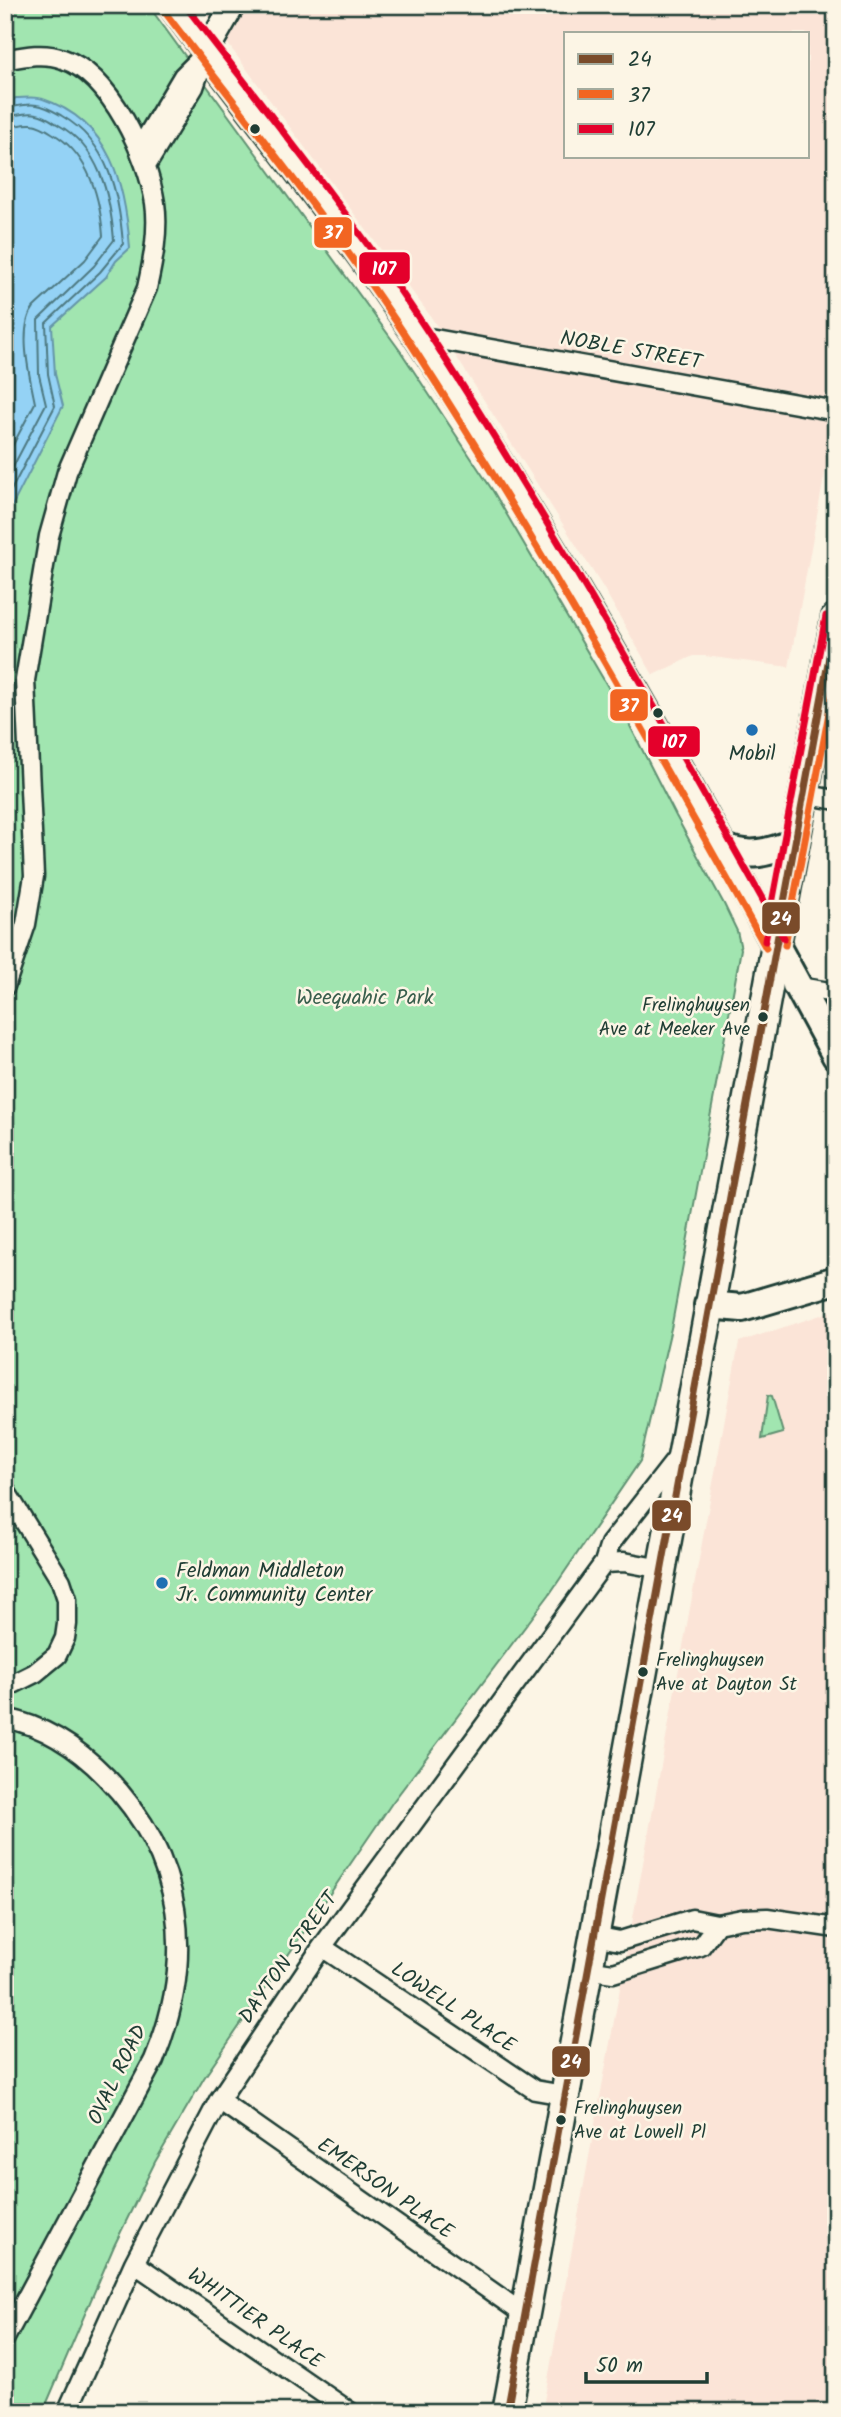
<svg xmlns="http://www.w3.org/2000/svg" width="841" height="2417" viewBox="0 0 841 2417" font-family="Kalam,sans-serif">
	<style>
		.built { fill: #fbe4d7; fill-rule: evenodd }
		.green { fill: #a1e5b0; stroke: #609172; stroke-width: 2 }
		.water { fill: #94d2f5; stroke: #6596a8; stroke-width: 2 }
		.lines { fill: none; stroke-linecap: round; stroke-linejoin: round }
		.shore { stroke: #4e7981; stroke-width: 2 }
		.minor-casing { stroke: #1f3d34; stroke-width: 23 }
		.tertiary-casing { stroke: #1f3d34; stroke-width: 28 }
		.secondary-casing { stroke: #1f3d34; stroke-width: 32 }
		.primary-casing { stroke: #1f3d34; stroke-width: 33 }
		.minor { stroke: #fcf5e5; stroke-width: 18 }
		.tertiary { stroke: #fcf5e5; stroke-width: 23 }
		.secondary { stroke: #fcf5e5; stroke-width: 26 }
		.primary { stroke: #fcf5e5; stroke-width: 28 }
		.bus-1-casing { stroke: #fcf5e5; stroke-width: 12 }
		.bus-2-casing { stroke: #fcf5e5; stroke-width: 12 }
		.bus-3-casing { stroke: #fcf5e5; stroke-width: 12 }
		.bus-1 { stroke: #7a4b2a; stroke-width: 7 }
		.bus-2 { stroke: #f26522; stroke-width: 7 }
		.bus-3 { stroke: #e4002b; stroke-width: 7 }
		.bus-dot { fill: #1f3d34; stroke: #fcf5e5; stroke-width: 2.5 }
		.poi-dot { fill: #1f6fb2; stroke: #fcf5e5; stroke-width: 2.5 }
		.labels { text-anchor: middle; dominant-baseline: central; stroke-width: 5; stroke-linejoin: round; paint-order: stroke }
		.bus-label { font-size: 19px; fill: #1f3d34; stroke: #fcf5e5; text-anchor: start }
		.street-label { font-size: 21px; fill: #1f3d34; stroke: #fcf5e5 }
		.poi-label { font-size: 21px; fill: #1f3d34; stroke: #fcf5e5 }
		.park-label { font-size: 21px; fill: #395f4d; stroke: #fcf5e5 }
		.line-badge { stroke: #fcf5e5; stroke-width: 2.5 }
		.badge-label { font-size: 19px; text-anchor: middle; font-weight: bold; fill: #fff }
	</style>
	<rect width="100%" height="100%" fill="#fcf5e5"/>
	<filter id="ink" filterUnits="userSpaceOnUse"><feTurbulence type="fractalNoise" baseFrequency=".0143" numOctaves="2"/><feDisplacementMap in="SourceGraphic" scale="14" xChannelSelector="R" yChannelSelector="G"/><feConvolveMatrix kernelMatrix="1 2 1 2 8 2 1 2 1" color-interpolation-filters="sRGB"/></filter>
	<g filter="url(#ink)">
		<path class="built" d="M199,5H836V413L789,667L705,656H693L653,675L604,589L431,317ZM566,33H808V156H566Z
			M836,1310V2412H542L739,1342Z"/>
		<path class="green" d="M5,5H148L401,352L493,491L625,716L676,816L724,904L737,931L741,949L672,1324L640,1461L549,1595L392,1803L204,2078L155,2162L114,2246L43,2412H5Z
			M768,1395L772,1396L783,1433L762,1439Z"/>
		<path class="water" d="M16,98C24,98 35,96 43,99C111,122 125,184 130,248L116,261L106,277L52,326L55,374L63,406L5,520V102Z"/>
		<g class="lines">
			<path class="shore" d="M5,108C16,107 26,103 37,105C46,106 55,112 62,116C109,143 119,194 123,244L100,272L46,323L48,374L55,406L5,502
				M5,117C16,116 26,111 37,114C44,115 51,120 57,124C100,148 110,194 114,240L94,266L38,320L39,375L46,404L5,482
				M5,127C15,127 23,123 32,124C39,125 46,129 52,133C89,154 100,196 103,236L85,260L34,307C17,328 30,378 35,403L5,460"/>
			<g class="minor-casing">
				<path id="minor" d="M5,60C25,56 44,52 63,59C111,75 148,157 155,203C159,230 153,261 147,288L67,472L49,536L25,680L34,876L26,924L5,986
					M140,148L183,76L203,56
					M146,166L194,87L206,52
					M418,336L836,411
					M802,794L836,800
					M792,986L836,993
					M5,1490L61,1581L67,1599V1624L65,1638L57,1655L35,1673L5,1688
					M604,1563L624,1562L662,1569
					M5,1718C45,1726 78,1748 106,1777C185,1858 196,1958 154,2060L5,2338
					M594,1936L620,1941L692,1919L717,1924L742,1919L767,1918L836,1928
					M322,1947L535,2090L564,2095
					M587,1969L613,1973L687,1950L701,1946L717,1924
					M219,2100L525,2315
					M134,2263L350,2412
					M67,2412L134,2263L219,2100L322,1947L604,1563L610,1544L678,1457"/>
			</g>
			<g class="tertiary-casing">
				<path id="tertiary" d="M206,52L233,5"/>
			</g>
			<g class="secondary-casing">
				<path id="secondary" d="M172,5C254,116 342,222 418,337C571,568 704,812 836,1056
					M724,848C750,858 768,853 793,843
					M708,1305L742,1308L836,1280"/>
			</g>
			<g class="primary-casing">
				<path id="primary" d="M507,2412C614,1813 727,1216 836,618"/>
			</g>
			<use href="#minor" class="minor"/>
			<use href="#tertiary" class="tertiary"/>
			<use href="#secondary" class="secondary"/>
			<use href="#primary" class="primary"/>
			<g class="bus-1-casing">
				<path id="bus-1" d="M507,2412L836,619"/>
			</g>
			<g class="bus-2-casing">
				<path id="bus-2" d="M164,11C248,121 336,229 411,344C538,540 652,744 766,948
					M785,945L836,676"/>
			</g>
			<g class="bus-3-casing">
				<path id="bus-3" d="M185,5C268,113 354,219 428,332C556,529 670,733 784,938
					M765,941L826,616"/>
			</g>
			<use href="#bus-1" class="bus-1"/>
			<use href="#bus-2" class="bus-2"/>
			<use href="#bus-3" class="bus-3"/>
		</g>
	</g>
	<g class="bus-dot">
		<circle cx="255" cy="129" r="6"/>
		<circle cx="658" cy="713" r="6"/>
		<circle cx="763" cy="1017" r="6"/>
		<circle cx="643" cy="1672" r="6"/>
		<circle cx="561" cy="2120" r="6"/>
	</g>
	<g class="poi-dot">
		<circle cx="752" cy="730" r="7"/>
		<circle cx="162" cy="1583" r="7"/>
	</g>
	<g class="labels">
		<g class="bus-label">
			<text x="750" y="1006" text-anchor="end">Frelinghuysen<tspan x="750" dy="24">Ave at Meeker Ave</tspan></text>
			<text x="656" y="1661">Frelinghuysen<tspan x="656" dy="24">Ave at Dayton St</tspan></text>
			<text x="574" y="2109">Frelinghuysen<tspan x="574" dy="24">Ave at Lowell Pl</tspan></text>
		</g>
		<g class="street-label">
			<text transform="translate(631 351) rotate(10)">NOBLE STREET</text>
			<text transform="translate(289 1958) rotate(-55)">DAYTON STREET</text>
			<text transform="translate(453 2008) rotate(34)">LOWELL PLACE</text>
			<text transform="translate(118 2075) rotate(-64)">OVAL ROAD</text>
			<text transform="translate(385 2189) rotate(35)">EMERSON PLACE</text>
			<text transform="translate(255 2319) rotate(35)">WHITTIER PLACE</text>
		</g>
		<g class="poi-label">
			<text x="752" y="754">Mobil</text>
			<text x="176" y="1571" text-anchor="start">Feldman Middleton<tspan x="176" dy="24">Jr. Community Center</tspan></text>
		</g>
		<g class="park-label">
			<text x="365" y="998">Weequahic Park</text>
		</g>
	</g>
	<g class="line-badge">
		<rect x="313" y="216" width="40" height="33" rx="7" fill="#f26522"/>
		<rect x="358" y="251" width="53" height="34" rx="7" fill="#e4002b"/>
		<rect x="609" y="688" width="40" height="34" rx="7" fill="#f26522"/>
		<rect x="647" y="725" width="54" height="33" rx="7" fill="#e4002b"/>
		<rect x="761" y="901" width="40" height="34" rx="7" fill="#7a4b2a"/>
		<rect x="651" y="1499" width="41" height="33" rx="7" fill="#7a4b2a"/>
		<rect x="551" y="2045" width="40" height="33" rx="7" fill="#7a4b2a"/>
	</g>
	<g class="badge-label">
		<text x="333" y="239">37</text>
		<text x="384" y="275">107</text>
		<text x="629" y="712">37</text>
		<text x="674" y="748">107</text>
		<text x="781" y="925">24</text>
		<text x="672" y="1522">24</text>
		<text x="571" y="2068">24</text>
	</g>
	<rect width="841" height="2417" fill="none" stroke="#fcf5e5" stroke-width="28"/>
	<rect x="14" y="14" width="813" height="2389" fill="none" stroke="#1f3d34" stroke-width="2.5" filter="url(#ink)"/>
	<rect x="564" y="32" width="245" height="126" fill="#fcf5e5" stroke="#a4ab9e" stroke-width="2"/>
	<rect x="578" y="54" width="35" height="10" fill="#7a4b2a" stroke="#a4ab9e" stroke-width="2"/>
	<text x="628" y="66" font-size="21" fill="#1f3d34">24</text>
	<rect x="578" y="89" width="35" height="10" fill="#f26522" stroke="#a4ab9e" stroke-width="2"/>
	<text x="628" y="102" font-size="21" fill="#1f3d34">37</text>
	<rect x="578" y="124" width="35" height="10" fill="#e4002b" stroke="#a4ab9e" stroke-width="2"/>
	<text x="628" y="136" font-size="21" fill="#1f3d34">107</text>
	<path d="M586 2372v10h121v-10" fill="none" stroke="#1f3d34" stroke-width="3.5"/>
	<text x="596" y="2372" font-size="21" fill="#1f3d34" stroke="#fcf5e5" stroke-width="5" paint-order="stroke">50 m</text>
</svg>
